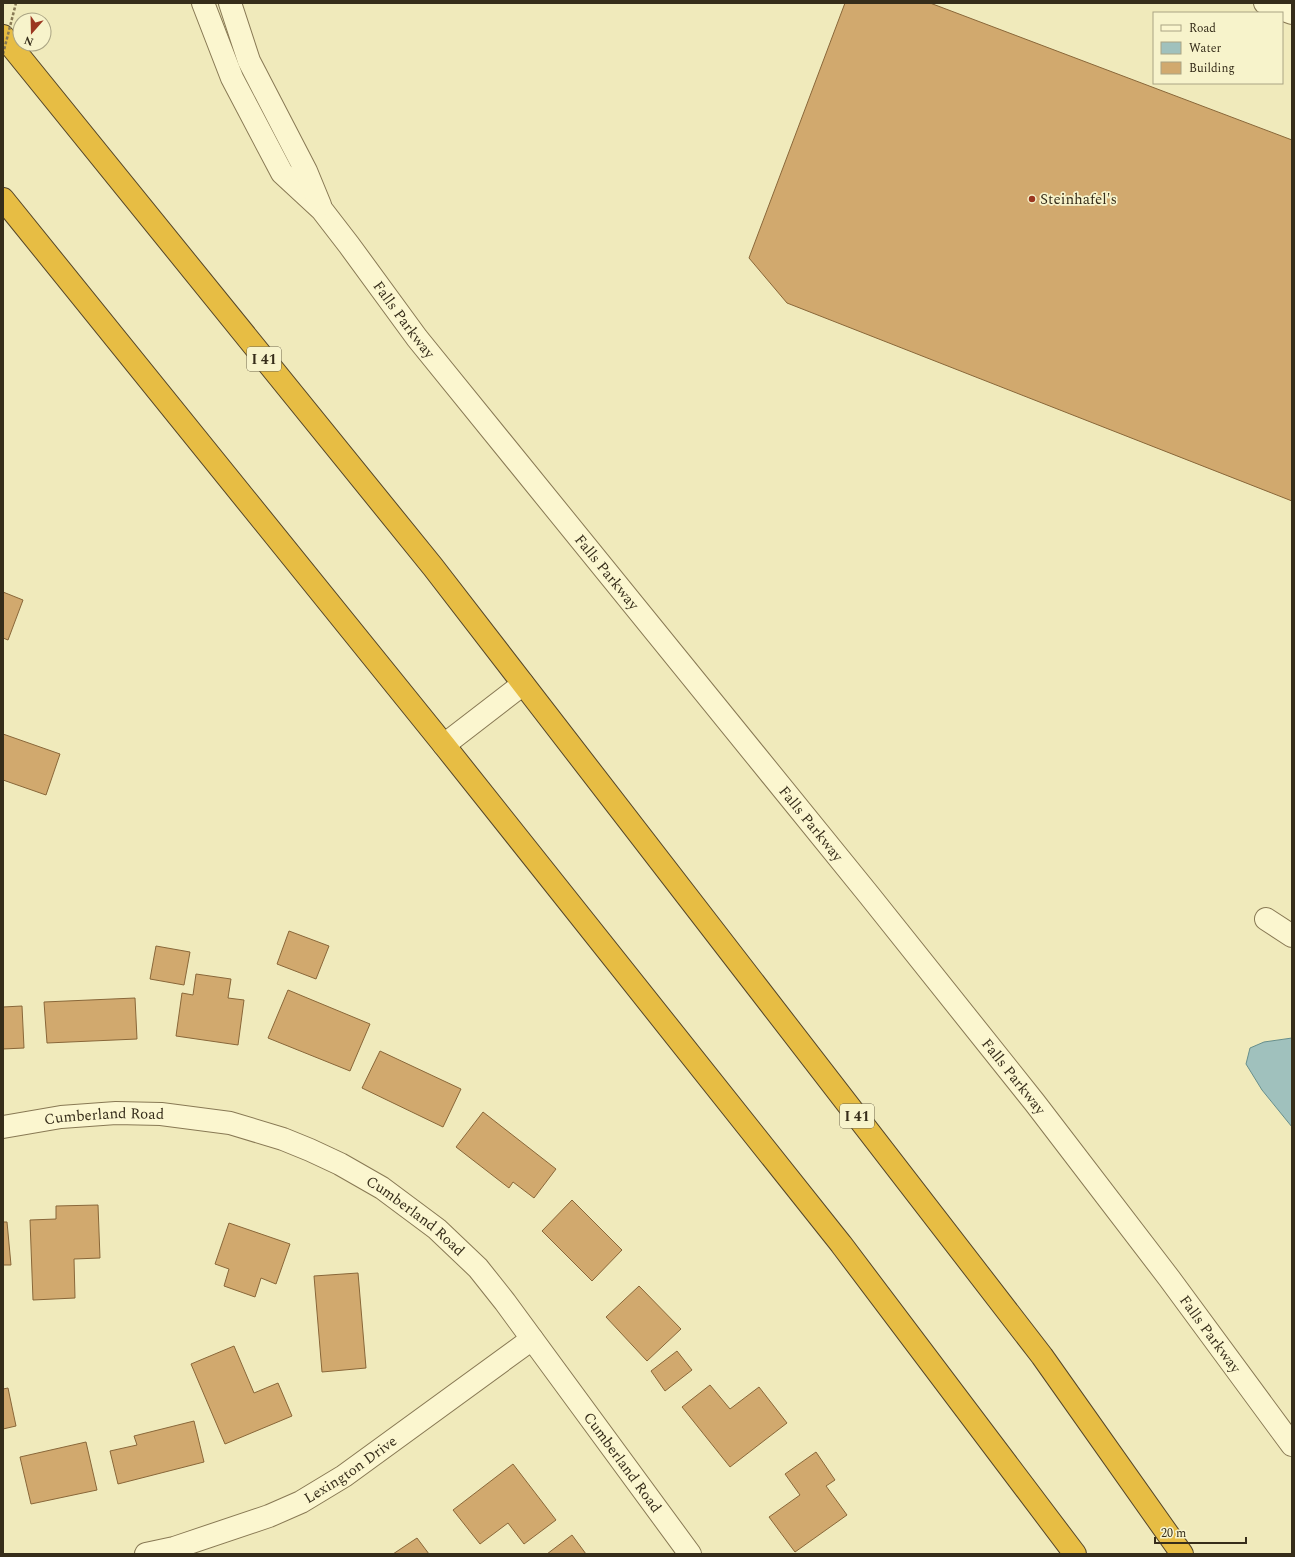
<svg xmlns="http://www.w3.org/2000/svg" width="1295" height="1557" viewBox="0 0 1295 1557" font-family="Spectral,serif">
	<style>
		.water { fill: #a0c1bd; stroke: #678f8c }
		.building { fill: #d1a96e; stroke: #896739 }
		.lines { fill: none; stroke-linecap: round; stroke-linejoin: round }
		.minor-casing { stroke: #887954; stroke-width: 24 }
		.highway-casing { stroke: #554629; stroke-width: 24 }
		.minor { stroke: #fbf6cf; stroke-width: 22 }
		.highway { stroke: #e7bd44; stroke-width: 22 }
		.path-bridge { stroke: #887954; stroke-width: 2.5; stroke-dasharray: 3 2; stroke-linecap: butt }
		.poi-dot { fill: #9b3620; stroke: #f7f3cb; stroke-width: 1.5 }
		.labels { text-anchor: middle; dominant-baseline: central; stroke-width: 3.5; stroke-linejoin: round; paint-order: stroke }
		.shield { fill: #f7f3cb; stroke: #70684f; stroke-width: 1 }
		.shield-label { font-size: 14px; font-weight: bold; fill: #362d1a }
		.poi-label { font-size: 15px; fill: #362d1a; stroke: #f7f3cb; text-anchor: start }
		.street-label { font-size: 15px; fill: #362d1a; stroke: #f7f3cb }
	</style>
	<rect width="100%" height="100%" fill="#f0eabb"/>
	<path class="water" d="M1292,1038V1127L1262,1090L1246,1064L1250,1048L1264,1042Z"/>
	<path class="building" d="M845,3H930L1292,140V501L787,303L749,258Z
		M3,592L23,600L8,640L3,638Z
		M3,734L60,754L46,795L3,780Z
		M289,931L329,946L316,979L277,964Z
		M156,946L190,952L184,985L150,979Z
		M196,974L231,979L228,998L244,1000L238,1045L176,1036L182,993L193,995Z
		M288,990L370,1024L350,1071L268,1038Z
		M135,998L137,1039L47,1043L44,1002Z
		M22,1006L24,1048L3,1049V1007Z
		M380,1051L461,1089L443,1127L362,1088Z
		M483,1112L556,1169L534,1198L513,1182L509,1188L456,1147Z
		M572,1200L622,1250L592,1281L542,1231Z
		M98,1205L100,1258L74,1259L75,1298L33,1300L30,1220L56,1219V1206Z
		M3,1222H7L11,1265H3Z
		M229,1223L290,1244L276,1284L261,1278L255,1297L224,1286L229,1269L215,1264Z
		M358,1273L366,1368L322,1372L314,1276Z
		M639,1286L681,1329L647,1361L606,1317Z
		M234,1346L254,1393L278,1383L292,1416L225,1444L191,1364Z
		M677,1351L692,1370L665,1391L651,1371Z
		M710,1385L730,1409L759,1387L787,1423L730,1467L682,1407Z
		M8,1388L16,1426L3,1429V1389Z
		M194,1421L204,1462L118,1484L110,1451L137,1445L134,1436Z
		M86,1442L97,1490L31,1504L20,1457Z
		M816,1452L835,1480L826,1486L847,1515L795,1552L769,1517L800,1495L785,1474Z
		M513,1464L556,1520L524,1544L508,1523L480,1544L453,1510Z
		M572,1535L586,1554H547Z
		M417,1538L429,1554H393Z"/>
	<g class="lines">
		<g class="minor-casing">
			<g id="minor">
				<path id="s1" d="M203,3L232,78L282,173L322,210L349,245L417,338L869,895L1035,1103L1169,1278L1292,1445"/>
				<path d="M230,3L249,61L306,171L320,205"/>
				<path d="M1265,3L1292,13"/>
				<path d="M444,745L523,684"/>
				<path d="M1266,919L1292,936"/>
				<path id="s2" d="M3,1127L61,1117L116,1113L161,1114L230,1123L283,1139L310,1150L340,1164L382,1188L437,1229L478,1268L505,1302L690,1554"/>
				<path id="s3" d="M146,1554L174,1548L269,1516L301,1502L344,1476L532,1339"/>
			</g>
		</g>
		<g class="highway-casing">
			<path id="highway" d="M3,36L433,567L1042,1356L1182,1554
				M3,199L444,745L841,1244L1075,1554"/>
		</g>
		<use href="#minor" class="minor"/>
		<use href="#highway" class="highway"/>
		<path class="path-bridge" d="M3,54L16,3"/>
	</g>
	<circle class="poi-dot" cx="1032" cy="199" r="4"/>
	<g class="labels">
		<g class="shield">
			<rect x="247" y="347" width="34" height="24" rx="3"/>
			<rect x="840" y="1104" width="34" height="24" rx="3"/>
		</g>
		<g class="shield-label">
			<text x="264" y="359">I 41</text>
			<text x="857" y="1116">I 41</text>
		</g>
		<g class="poi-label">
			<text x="1040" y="199">Steinhafel's</text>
		</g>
		<g class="street-label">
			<text stroke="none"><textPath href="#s1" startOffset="379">Falls Parkway</textPath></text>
			<text stroke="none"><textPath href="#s1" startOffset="703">Falls Parkway</textPath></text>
			<text stroke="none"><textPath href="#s1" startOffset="1027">Falls Parkway</textPath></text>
			<text stroke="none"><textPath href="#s1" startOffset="1351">Falls Parkway</textPath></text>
			<text stroke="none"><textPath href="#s2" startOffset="102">Cumberland Road</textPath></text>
			<text stroke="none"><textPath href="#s2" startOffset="438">Cumberland Road</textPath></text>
			<text stroke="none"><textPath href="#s1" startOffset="1675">Falls Parkway</textPath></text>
			<text stroke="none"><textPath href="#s2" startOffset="762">Cumberland Road</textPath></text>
			<text stroke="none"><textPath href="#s3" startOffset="223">Lexington Drive</textPath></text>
		</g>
	</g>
	<rect width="1295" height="1557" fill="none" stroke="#362d1a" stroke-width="8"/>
	<rect x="1153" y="12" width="130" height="72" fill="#f7f3cb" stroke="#aaa484"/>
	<rect x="1161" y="25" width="20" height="6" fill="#fbf6cf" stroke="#aaa484"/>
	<text x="1189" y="32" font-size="12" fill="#362d1a">Road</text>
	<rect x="1161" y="42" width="20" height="12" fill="#a0c1bd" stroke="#aaa484"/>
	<text x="1189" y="52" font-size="12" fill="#362d1a">Water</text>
	<rect x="1161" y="62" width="20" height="12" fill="#d1a96e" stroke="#aaa484"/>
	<text x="1189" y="72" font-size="12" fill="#362d1a">Building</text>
	<g transform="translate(32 32) rotate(200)"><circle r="19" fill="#f7f3cb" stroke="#aaa484"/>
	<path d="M0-3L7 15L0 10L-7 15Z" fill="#9b3620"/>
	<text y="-6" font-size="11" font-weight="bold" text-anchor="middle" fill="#362d1a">N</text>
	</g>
	<path d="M1155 1537v6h91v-6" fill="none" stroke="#362d1a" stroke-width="2"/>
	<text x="1161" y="1537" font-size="12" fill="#362d1a" stroke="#f7f3cb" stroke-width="3" paint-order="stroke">20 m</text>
</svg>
